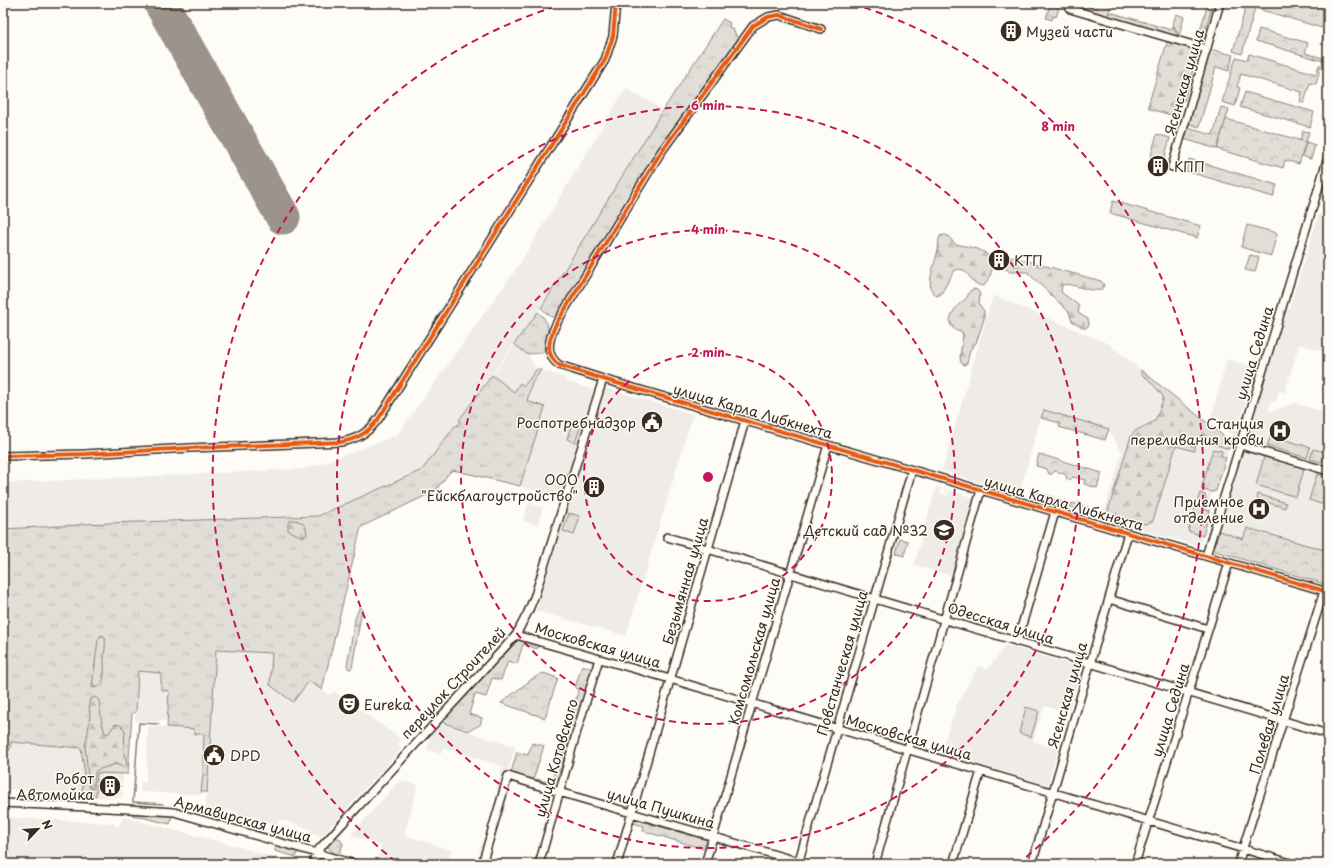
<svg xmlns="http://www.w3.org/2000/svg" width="1331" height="867" viewBox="0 0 1331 867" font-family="'Playpen Sans',sans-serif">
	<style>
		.built { fill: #efece7 }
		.grass { fill: url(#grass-tufts); stroke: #8e847a }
		.forest { fill: url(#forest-firs); stroke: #8e847a }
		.park { fill: url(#park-crowns); stroke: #8e847a }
		.pitch { fill: #e1ded7; stroke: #8e847a }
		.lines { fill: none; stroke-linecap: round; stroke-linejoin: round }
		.stream { stroke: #887d74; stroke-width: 1.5 }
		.runway { stroke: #9c938a; stroke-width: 35 }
		.minor-casing { stroke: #3b2a1e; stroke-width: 10 }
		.minor { stroke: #fdfcf7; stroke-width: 7 }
		.cycleway-casing { stroke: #fdfcf7; stroke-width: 6 }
		.cycleway { stroke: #e8590c; stroke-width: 4 }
		.ring { fill: none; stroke: #c2185b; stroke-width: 2; stroke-dasharray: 7 5 }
		.labels { text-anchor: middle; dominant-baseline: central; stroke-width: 3; stroke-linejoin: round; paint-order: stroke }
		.poi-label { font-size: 14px; fill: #3b2a1e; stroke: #fdfcf7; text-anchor: end }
		.street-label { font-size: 14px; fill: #3b2a1e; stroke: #fdfcf7 }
		.centre { fill: #c2185b; stroke: #fdfcf7; stroke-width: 2 }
		.ring-label { font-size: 12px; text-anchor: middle; font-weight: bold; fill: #c2185b; stroke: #fdfcf7; stroke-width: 3; stroke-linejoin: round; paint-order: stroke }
	</style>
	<defs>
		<pattern id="grass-tufts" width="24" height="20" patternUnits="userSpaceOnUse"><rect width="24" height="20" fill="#e1ded7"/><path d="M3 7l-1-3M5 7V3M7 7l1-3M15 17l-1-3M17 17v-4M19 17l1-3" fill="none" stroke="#c2bfb8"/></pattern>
		<pattern id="forest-firs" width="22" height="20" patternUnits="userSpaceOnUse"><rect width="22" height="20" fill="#e1ded7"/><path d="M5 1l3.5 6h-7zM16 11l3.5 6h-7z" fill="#c2bfb8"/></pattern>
		<pattern id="park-crowns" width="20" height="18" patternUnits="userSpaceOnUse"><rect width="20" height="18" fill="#e1ded7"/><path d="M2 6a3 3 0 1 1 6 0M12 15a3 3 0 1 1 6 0" fill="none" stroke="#c2bfb8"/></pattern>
	</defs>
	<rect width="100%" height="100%" fill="#fdfcf7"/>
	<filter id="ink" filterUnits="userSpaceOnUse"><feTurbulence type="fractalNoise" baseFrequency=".025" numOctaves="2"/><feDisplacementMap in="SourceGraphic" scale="8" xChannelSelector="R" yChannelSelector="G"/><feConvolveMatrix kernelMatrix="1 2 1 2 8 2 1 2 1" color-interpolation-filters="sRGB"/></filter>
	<g filter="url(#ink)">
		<path class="built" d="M626,88L663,110L538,312L459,419L461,421L456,427L455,426L422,470L318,516L80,524V525L3,529V483L303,469L318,465L397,435L517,268Z
			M1319,214L1328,217V353L1299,344L1285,393L1279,391L1276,402L1271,401L1268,410L1272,411L1294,403L1328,413V585L1215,551L1214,547L1287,308L1289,309Z
			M993,295L1109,344L1231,442L1216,491L1212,493L1210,497L1214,500L1199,546L1102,518L1122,453L1108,429L1043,410L1019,494L942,471Z
			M515,345L527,354L537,369L524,386L514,392L492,376Z
			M1227,359L1256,368L1235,437L1211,417Z
			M541,370L566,378L565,381L594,390L560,498L520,486L545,407L527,401L532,383Z
			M605,388L693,414L626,636L536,611Z
			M936,487L941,488L940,493L947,496L949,490L974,498L952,576L914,565Z
			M528,503L543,507L538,525L523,521Z
			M1006,645L1082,668L1068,713L1044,706L1033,741L1058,749L1048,785L940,753L957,705L978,666L987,670Z
			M216,650L272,653L286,697L293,702L309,680L330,695L333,691L401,739L398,744L402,748L321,837L309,833L310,829L279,819L277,825L246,816L243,825L235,822L238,812L228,809L225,819L205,813Z
			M138,671L162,673L169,691L167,721L159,720V722L135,721Z
			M440,723L515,747L502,792L496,791L503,766L443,748L441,754L427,749L432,731Z
			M148,726L195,729V734H204L203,766H204L201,795L140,792L141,782H146L147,758H146V754H147Z
			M11,742L81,748L84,769L82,795L3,789V749L10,750Z
			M97,773L123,774L122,798L96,797Z
			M400,780L418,785L404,835L451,850L447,864H387L376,860L381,846L351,835Z
			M3,817L112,823L118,827L124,817L240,847L287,861L289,859L306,864H3Z"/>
		<path class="grass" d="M1074,3H1079L1097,8L1098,3H1112L1107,18L1073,7Z
			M1208,3H1213L1202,43L1197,41Z
			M1247,3H1309L1328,9L1322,28L1255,8L1242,54L1233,51Z
			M1050,5L1059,8L1056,17L1053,16L1052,20L1046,18Z
			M1110,12L1171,30L1173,26L1178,37L1109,17Z
			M1176,14L1184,17L1179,36L1173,24Z
			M1328,18V46L1321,44Z
			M723,19L730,23L729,27L734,30L738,41L662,145L559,314L555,317H551L541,308L663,110Z
			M1210,49L1233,55L1229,71L1216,67L1199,127L1188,123Z
			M1249,54L1316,74L1319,65H1321L1316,84L1310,83L1304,103L1300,102L1302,92L1241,74L1237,87L1240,88L1235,106L1222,102L1236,57L1247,60Z
			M1221,107L1229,109L1217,149L1184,139L1187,128L1213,135Z
			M1303,131L1309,132L1306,142L1315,145L1311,159L1302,156L1306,143L1300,141Z
			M1157,134L1170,138L1163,163L1150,159Z
			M1189,159L1277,185L1273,197L1186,171Z
			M1113,201L1201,226L1197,238L1110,213Z
			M538,312C554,326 546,333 544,351L541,353L527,354L514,344Z
			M537,369L541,370L532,383L527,401L545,407L520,486L453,470L449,473L435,491L361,527L322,690L309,681L293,702L270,685L272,653L216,650L207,792H201L204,766H203L204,734H194V729L167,727L169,691L161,690V673L138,671L136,712L132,713L128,774L97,773L96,796L82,795L84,769L81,748L11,742L10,750L3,749V529L79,525L80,524L318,516L422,470L455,426H457L461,421L459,420L492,375L514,392L520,383L524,386Z
			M571,425L579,427L580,428L575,443L567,439Z
			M1271,436L1310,447L1307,458L1267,446Z
			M1213,449L1222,451L1221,456L1226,458L1216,491L1212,492L1201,489Z
			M1313,449L1325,452L1322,462L1310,459Z
			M1265,454L1305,466L1296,497L1256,485Z
			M1317,474L1328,478V506L1309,500Z
			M1033,491L1053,497V499L1071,505L1072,503L1090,508L1089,512L1032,496Z
			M1200,493L1205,495L1206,498L1202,509L1210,511L1203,536L1188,531Z
			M1258,494L1286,503L1285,508L1257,499Z
			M569,513L580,516L574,535L563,531Z
			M519,639L539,645L537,649L523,644L517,664L508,661L501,680L492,678L486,697L475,694L469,714L482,718L480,725L468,731L444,723V720Z
			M582,665L592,669L574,727L568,725L579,689L575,688Z
			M568,729L573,731L554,789L535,783L537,779L551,783Z
			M532,743L544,746L532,783L510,776L517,752L528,755Z
			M138,812L172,816L170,824L132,815L134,813Z
			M634,819L707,840L704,849L643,831L644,826L633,823Z
			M335,837L340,839L343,844L340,852L336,854L331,851L327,845Z
			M281,845L298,850L296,857L275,851L276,846Z"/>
		<path class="forest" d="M1168,39L1199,49L1184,101L1176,98L1171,115L1150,109L1148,106Z
			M945,235L948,236L955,244C982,249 1006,254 984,286C968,286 969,263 954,271L941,294L937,296C934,294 932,292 931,289C928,279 936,260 938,249C939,245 938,240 940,236Z
			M1005,255L1101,281L1104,285L1101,290C1087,292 1071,282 1062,285L1061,292L1078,305L1079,308L1078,313L1088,319L1089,325L1085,329L1072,321L1069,312L1027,272H1010L1002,266Z
			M973,289L977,290L980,294L979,304L984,311V319L976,343L970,350L967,363L964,365L961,363L960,357L963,335L961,331H956C954,329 951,326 950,323C949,314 959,303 966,299L970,291Z
			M1141,370L1231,442L1229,449L1198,439L1194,451L1176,446L1153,521L1145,524L1107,514L1131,436L1135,431L1155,421L1163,400V396L1148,379L1141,374Z
			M291,520C300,520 305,523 307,532L305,536L302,537L288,530V523Z
			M361,607L362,609L352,668L349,669L347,666L355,619L359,608Z
			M101,635L105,637C106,645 104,653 104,660C104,670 107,685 94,688L92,687L98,640Z
			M95,697L99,700L102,724L105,733L108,734L115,724L120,725L125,730L124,753L127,763L125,768L116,764L97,770L95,773L94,788L91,789L89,786L85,746L88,733L90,714L89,705L90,699Z"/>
		<path class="park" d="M1259,29L1308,43L1305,53L1323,58V61L1256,41Z
			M1245,92L1314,112L1310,127L1240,107Z
			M1226,119L1306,142L1299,164L1285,160L1283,168L1217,149Z
			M1044,410L1109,429L1105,440L1059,427L1060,423L1041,418Z
			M1039,454L1102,473L1097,488L1084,484L1085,480L1073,477L1070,480L1067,479L1065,474L1055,471L1052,474H1049L1047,469L1036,466Z
			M1247,528L1328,551V585L1215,551L1214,547L1219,531L1243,539Z
			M543,673L558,678L545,718L501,703L532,679Z"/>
		<path class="pitch" d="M1247,225L1277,233L1271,256L1241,247Z
			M1250,255L1259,257L1255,272L1245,270Z
			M900,539L908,541L904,556L896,553Z
			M1026,707L1039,711L1031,737L1019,733Z"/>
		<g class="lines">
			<path class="stream" d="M159,724L139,723L133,802L163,804"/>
			<path class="runway" d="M161,3L283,217"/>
			<g class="minor-casing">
				<path id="minor" d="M1070,9L1207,49
					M821,29L779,15L768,17L753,26L661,152L556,324C549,339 544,354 559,365L603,379L1328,592
					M1172,167L1220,3
					M1240,445L1328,471
					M3,456L85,454L190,448L341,442C358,439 369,432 379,418L605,60L613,36L616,3
					M667,537L1328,734
					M1206,556L1328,157
					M1109,599L1208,629
					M516,635L670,679L1294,864
					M1017,642L1055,512
					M3,803L128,809L174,812L355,864
					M313,864L316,852L321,847L516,635L528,612L535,595L603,379
					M482,864L508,776L559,792L807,864
					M539,864L577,731L599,659
					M617,864L745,421
					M705,864L828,445
					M798,864L912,470
					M875,864L981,490
					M953,864L981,771
					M1032,864L1128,533
					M1135,864L1229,563
					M1238,864L1324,591"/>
			</g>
			<use href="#minor" class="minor"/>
			<g class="cycleway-casing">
				<path id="cycleway" d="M821,29L779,15L768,17L753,26L661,152L556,324C549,339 544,354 559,365L603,379L1328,592
					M3,456L85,454L190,448L341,442C358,439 369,432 379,418L605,60L613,36L616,3"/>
			</g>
			<use href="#cycleway" class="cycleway"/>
		</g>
	</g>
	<g class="ring">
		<circle cx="708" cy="477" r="124"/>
		<circle cx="708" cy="477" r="247"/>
		<circle cx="708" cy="477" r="371"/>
		<path d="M396 862A495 495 0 0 1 563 4M853 4A495 495 0 0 1 1020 862"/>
	</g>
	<defs>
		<g id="building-disc" transform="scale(1.15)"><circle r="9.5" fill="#3b2a1e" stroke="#fdfcf7"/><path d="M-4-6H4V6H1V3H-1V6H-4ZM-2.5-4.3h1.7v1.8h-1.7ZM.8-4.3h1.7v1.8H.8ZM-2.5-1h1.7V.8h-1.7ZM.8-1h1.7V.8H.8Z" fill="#fff"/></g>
		<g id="civic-disc" transform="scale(1.15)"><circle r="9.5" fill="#3b2a1e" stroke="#fdfcf7"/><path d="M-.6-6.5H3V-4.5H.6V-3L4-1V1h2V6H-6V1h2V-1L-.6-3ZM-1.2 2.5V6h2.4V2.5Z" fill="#fff"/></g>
		<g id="hospital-disc" transform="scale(1.15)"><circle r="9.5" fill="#3b2a1e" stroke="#fdfcf7"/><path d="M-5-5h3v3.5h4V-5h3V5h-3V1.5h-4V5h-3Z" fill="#fff"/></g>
		<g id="school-disc" transform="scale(1.15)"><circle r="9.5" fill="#3b2a1e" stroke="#fdfcf7"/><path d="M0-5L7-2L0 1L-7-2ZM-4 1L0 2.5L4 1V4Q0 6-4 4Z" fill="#fff"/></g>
		<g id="theatre-disc" transform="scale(1.15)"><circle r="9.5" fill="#3b2a1e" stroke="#fdfcf7"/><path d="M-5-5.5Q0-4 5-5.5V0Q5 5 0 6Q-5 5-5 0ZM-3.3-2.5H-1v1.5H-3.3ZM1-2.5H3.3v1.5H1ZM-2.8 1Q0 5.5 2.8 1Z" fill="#fff"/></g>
	</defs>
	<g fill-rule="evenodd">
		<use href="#building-disc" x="1011" y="31"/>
		<use href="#building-disc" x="1158" y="166"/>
		<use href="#building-disc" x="999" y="260"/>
		<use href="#civic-disc" x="652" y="422"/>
		<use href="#hospital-disc" x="1280" y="431"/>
		<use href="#building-disc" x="594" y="487"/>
		<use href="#hospital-disc" x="1259" y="509"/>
		<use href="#school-disc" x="944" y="530"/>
		<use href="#theatre-disc" x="349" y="704"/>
		<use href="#civic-disc" x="214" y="755"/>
		<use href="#building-disc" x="110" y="786"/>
	</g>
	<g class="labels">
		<g class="poi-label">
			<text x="1026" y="31" text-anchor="start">Музей части</text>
			<text x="1174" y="166" text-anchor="start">КПП</text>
			<text x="1014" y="260" text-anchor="start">КТП</text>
			<text x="636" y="422">Роспотребнадзор</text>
			<text x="1264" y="423">Станция<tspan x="1264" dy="16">переливания крови</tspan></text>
			<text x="578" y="479">ООО<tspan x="578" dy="16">"Ейскблагоустройство"</tspan></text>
			<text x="1244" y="501">Приемное<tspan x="1244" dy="16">отделение</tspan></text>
			<text x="928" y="530">Детский сад №32</text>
			<text x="364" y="704" text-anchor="start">Eureka</text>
			<text x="230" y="755" text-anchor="start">DPD</text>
			<text x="94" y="778">Робот<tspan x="94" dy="16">Автомойка</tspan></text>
		</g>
		<g class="street-label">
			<text transform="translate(1184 82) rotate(-74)">Ясенская улица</text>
			<text transform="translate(1254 353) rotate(-73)">улица Седина</text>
			<text transform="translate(753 411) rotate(16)">улица Карла Либкнехта</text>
			<text transform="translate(1064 503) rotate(16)">улица Карла Либкнехта</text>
			<text transform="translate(685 581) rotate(-74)">Безымянная улица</text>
			<text transform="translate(1001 623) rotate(17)">Одесская улица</text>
			<text transform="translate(598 645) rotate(16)">Московская улица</text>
			<text transform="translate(754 651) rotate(-74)">Комсомольская улица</text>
			<text transform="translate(842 663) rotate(-74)">Повстанческая улица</text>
			<text transform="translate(453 683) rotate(-47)">переулок Строителей</text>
			<text transform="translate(1067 695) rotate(-74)">Ясенская улица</text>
			<text transform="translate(1170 710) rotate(-73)">улица Седина</text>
			<text transform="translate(1269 724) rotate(-73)">Полевая улица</text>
			<text transform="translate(909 737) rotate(16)">Московская улица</text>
			<text transform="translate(556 758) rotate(-74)">улица Котовского</text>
			<text transform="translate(661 808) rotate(16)">улица Пушкина</text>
			<text transform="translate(243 819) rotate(15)">Армавирская улица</text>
		</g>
	</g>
	<circle cx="708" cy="477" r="6" class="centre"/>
	<g class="ring-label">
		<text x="708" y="110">6 min</text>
		<text x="1058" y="131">8 min</text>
		<text x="708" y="234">4 min</text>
		<text x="708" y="357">2 min</text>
	</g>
	<rect width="1331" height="867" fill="none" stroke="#fdfcf7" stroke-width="16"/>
	<rect x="8" y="8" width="1315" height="851" fill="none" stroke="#3b2a1e" stroke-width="1.5" filter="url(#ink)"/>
	<g transform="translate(38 829) rotate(65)" stroke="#fdfcf7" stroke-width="3" paint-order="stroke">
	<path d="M0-3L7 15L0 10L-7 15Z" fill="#3b2a1e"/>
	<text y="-6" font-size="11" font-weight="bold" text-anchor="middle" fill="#3b2a1e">N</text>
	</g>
</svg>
